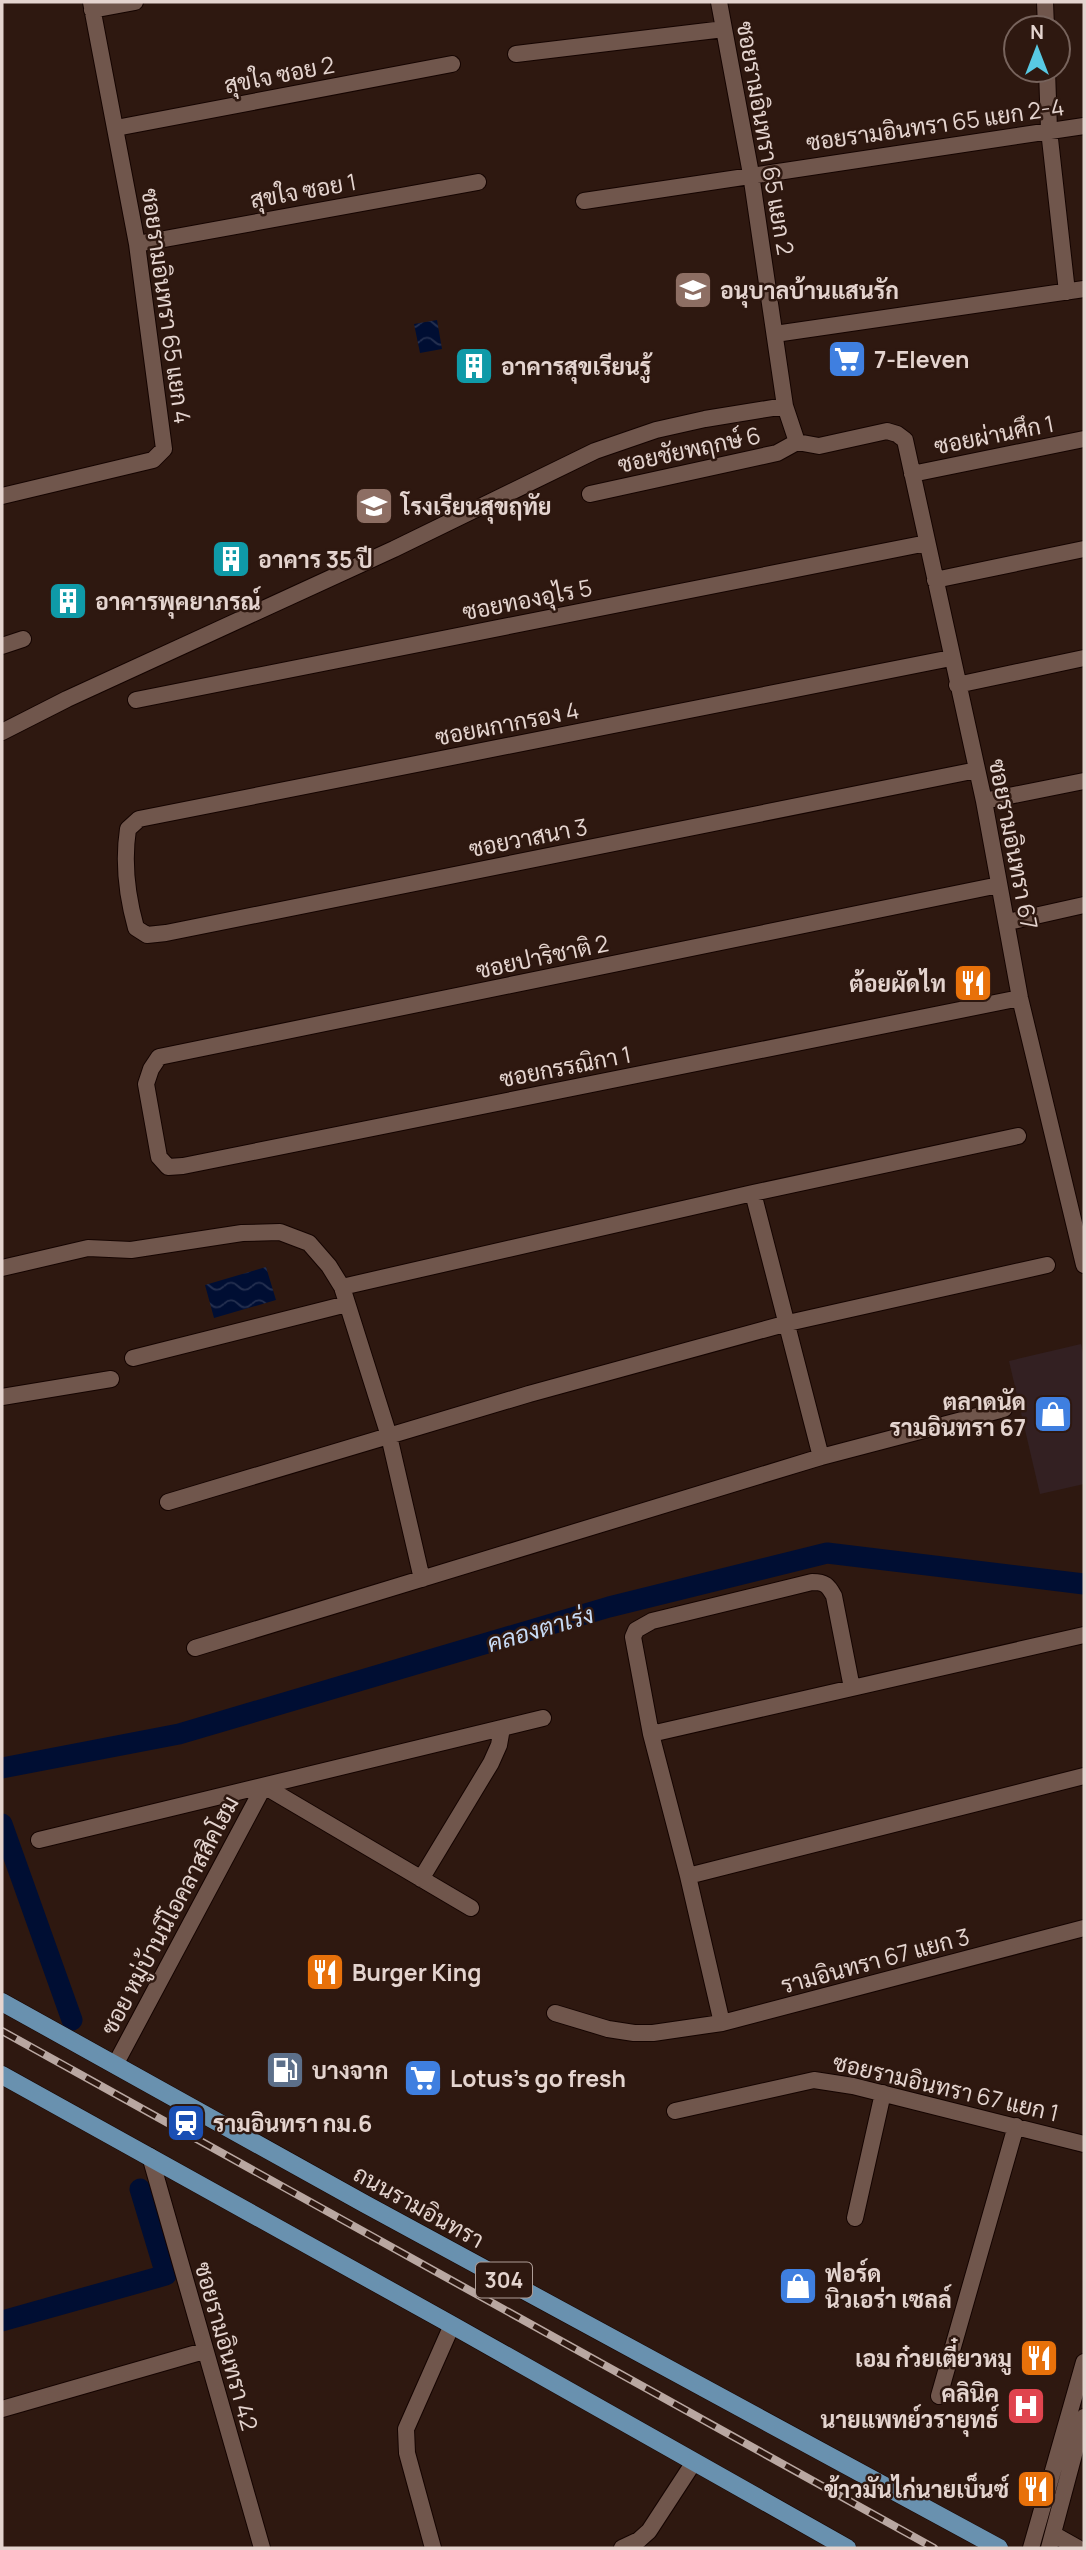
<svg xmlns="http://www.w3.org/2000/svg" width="1086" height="2550" viewBox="0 0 1086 2550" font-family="Manrope,Sarabun,sans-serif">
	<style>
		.commercial { fill: #332022 }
		.water { fill: url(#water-waves) }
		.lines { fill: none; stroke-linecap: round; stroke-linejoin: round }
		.canal { stroke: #000e33; stroke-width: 21 }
		.street-casing { stroke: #150401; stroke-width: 18 }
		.primary-casing { stroke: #150401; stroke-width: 19 }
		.street { stroke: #70564c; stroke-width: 16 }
		.primary { stroke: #6991af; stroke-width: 18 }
		.rail-casing { stroke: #b9a7a1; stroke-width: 8 }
		.rail { stroke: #2e1810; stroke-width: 5; stroke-dasharray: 16; stroke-linecap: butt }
		.labels { text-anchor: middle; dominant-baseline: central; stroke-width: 5; stroke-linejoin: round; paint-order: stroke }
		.shield { fill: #2e1810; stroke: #ad9c96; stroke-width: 2 }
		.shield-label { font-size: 21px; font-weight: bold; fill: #e4d4cf }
		.street-label { font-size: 23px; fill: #e4d4cf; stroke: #2e1810 }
		.poi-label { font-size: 23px; font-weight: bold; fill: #e4d4cf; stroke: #2e1810; text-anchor: start }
		.water-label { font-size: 24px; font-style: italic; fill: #c6daf5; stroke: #2e1810 }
	</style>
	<defs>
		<pattern id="water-waves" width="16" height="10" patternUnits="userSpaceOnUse" patternTransform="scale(1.75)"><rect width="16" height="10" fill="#000e33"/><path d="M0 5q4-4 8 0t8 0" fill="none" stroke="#253050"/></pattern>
	</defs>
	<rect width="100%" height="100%" fill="#2e1810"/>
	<path class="commercial" d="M1081,1344L1084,1358V1484L1040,1494L1009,1361Z"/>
	<path class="water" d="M437,320L442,349L420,353L414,324Z
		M266,1267L276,1300L214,1318L205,1285Z"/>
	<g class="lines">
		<path class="canal" d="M2,1768L179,1734L609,1607L827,1553L1084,1584
			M2,1824L72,2020
			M2,2321L166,2275L140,2189"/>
		<g class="street-casing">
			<path id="street" d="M1045,2L1046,28
				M92,10L135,2
				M516,54L724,29
				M1047,70L1049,130L1067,292
				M116,128L452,64
				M584,201L1084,126
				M137,244L478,182
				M775,334L1084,289
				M785,406L797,442
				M797,442L819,446L887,431L897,434L905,440L984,801L1020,998L1084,1265
				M912,474L1084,439
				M590,494L777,453L797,442
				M2,496L153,460L164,449L137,244L91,2
				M935,580L1084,549
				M2,646L23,639
				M951,658L139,819L128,829C123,862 127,896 136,928L147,935L166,933L977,770
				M957,685L1084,658
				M136,700L927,543
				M2,732L67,699L394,549L595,451L656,430L705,419L785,406L751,174L719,2
				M984,801L1084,781
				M999,885L159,1057L151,1069L146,1084L159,1157L168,1167L183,1166L1020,998
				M1008,922L1084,905
				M753,1193L821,1457
				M2,1268L88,1248L131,1250L242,1233L280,1232L309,1243L329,1266L342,1287L753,1193L1018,1136
				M342,1287L389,1436L422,1579
				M133,1358L347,1304
				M2,1397L111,1379
				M168,1502L529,1394L788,1323L1047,1265
				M195,1648L821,1457L1004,1409
				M651,1734L1084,1635
				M39,1840L543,1718
				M688,1876L1084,1776
				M421,1879L491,1763L499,1745L502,1728
				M555,2013L608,2029L634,2033H653L722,2023L1084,1928
				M722,2023L688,1876L651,1734L633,1637L636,1630L652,1621L812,1582C825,1582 828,1585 834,1596L852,1688
				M115,2065L264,1786L471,1908
				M675,2111L814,2080L853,2086L1084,2144
				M150,2156L262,2548
				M855,2218L883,2093
				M939,2396L1016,2126
				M2,2409L204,2351
				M1053,2534L1078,2548
				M433,2548L407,2453L406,2429L452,2325
				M622,2548L639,2540L649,2531L694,2462
				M1031,2548L1084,2362
				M1049,2548L1084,2417"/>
		</g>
		<g class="primary-casing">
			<path id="primary" d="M2,2002L365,2204L999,2548
				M2,2075L452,2325L847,2548"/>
		</g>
		<use href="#street" class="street"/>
		<use href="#primary" class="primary"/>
		<g class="rail-casing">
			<path id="rail" d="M2,2031L934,2548"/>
		</g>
		<use href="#rail" class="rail"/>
	</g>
	<defs>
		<g id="school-square" transform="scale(2.0125)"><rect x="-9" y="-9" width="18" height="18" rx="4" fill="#8d6e63" stroke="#2e1810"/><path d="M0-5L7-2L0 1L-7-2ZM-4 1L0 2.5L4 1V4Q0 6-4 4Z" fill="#fff"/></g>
		<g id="supermarket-square" transform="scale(2.0125)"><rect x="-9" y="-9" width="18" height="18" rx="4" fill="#3f7fe0" stroke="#2e1810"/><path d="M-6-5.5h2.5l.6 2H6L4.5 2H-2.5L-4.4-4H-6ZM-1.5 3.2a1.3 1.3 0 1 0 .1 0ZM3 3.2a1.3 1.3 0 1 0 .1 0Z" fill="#fff"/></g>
		<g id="building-square" transform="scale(2.0125)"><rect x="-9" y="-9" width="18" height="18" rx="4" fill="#0f9aa8" stroke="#2e1810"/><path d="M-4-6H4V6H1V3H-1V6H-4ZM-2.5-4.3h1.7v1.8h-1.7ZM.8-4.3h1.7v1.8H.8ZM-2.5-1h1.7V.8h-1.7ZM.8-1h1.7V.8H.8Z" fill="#fff"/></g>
		<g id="restaurant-square" transform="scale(2.0125)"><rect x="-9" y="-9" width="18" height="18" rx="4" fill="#e8710a" stroke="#2e1810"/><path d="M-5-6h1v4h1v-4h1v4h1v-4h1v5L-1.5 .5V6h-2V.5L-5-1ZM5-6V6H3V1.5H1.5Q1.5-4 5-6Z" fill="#fff"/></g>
		<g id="shop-square" transform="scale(2.0125)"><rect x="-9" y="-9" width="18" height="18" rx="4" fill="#3f7fe0" stroke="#2e1810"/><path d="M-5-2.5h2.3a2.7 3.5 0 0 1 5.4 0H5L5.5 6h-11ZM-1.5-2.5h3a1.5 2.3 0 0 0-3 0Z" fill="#fff"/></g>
		<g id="fuel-square" transform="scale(2.0125)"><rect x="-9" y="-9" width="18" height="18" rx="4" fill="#5c6f8a" stroke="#2e1810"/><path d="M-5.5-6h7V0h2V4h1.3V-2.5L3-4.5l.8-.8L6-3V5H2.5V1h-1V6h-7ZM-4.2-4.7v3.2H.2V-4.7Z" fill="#fff"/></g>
		<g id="station-square" transform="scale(2.0125)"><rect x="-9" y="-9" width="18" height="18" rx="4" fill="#1a4fb4" stroke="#2e1810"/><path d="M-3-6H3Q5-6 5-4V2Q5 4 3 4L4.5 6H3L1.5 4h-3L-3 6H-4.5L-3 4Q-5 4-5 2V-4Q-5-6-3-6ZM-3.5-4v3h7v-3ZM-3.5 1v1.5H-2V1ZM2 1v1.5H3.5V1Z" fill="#fff"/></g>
		<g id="hospital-square" transform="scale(2.0125)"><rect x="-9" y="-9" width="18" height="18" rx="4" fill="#e0444e" stroke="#2e1810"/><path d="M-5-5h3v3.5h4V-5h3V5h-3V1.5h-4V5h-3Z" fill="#fff"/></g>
	</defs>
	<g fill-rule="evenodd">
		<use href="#school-square" x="693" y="290"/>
		<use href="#supermarket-square" x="847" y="359"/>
		<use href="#building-square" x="474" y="366"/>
		<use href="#school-square" x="374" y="506"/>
		<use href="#building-square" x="231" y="559"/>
		<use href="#building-square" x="68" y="601"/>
		<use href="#restaurant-square" x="973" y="983"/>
		<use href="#shop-square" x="1053" y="1414"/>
		<use href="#restaurant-square" x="325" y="1972"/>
		<use href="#fuel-square" x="285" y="2070"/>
		<use href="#supermarket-square" x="423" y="2078"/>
		<use href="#station-square" x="186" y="2123"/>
		<use href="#shop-square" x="798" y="2286"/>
		<use href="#restaurant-square" x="1039" y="2358"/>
		<use href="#hospital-square" x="1026" y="2406"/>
		<use href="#restaurant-square" x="1036" y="2489"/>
	</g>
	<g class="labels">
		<rect class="shield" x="476" y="2262.5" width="56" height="35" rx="5"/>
		<g class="shield-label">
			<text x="504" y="2280">304</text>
		</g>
		<g class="street-label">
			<text transform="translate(279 74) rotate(-11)">สุขใจ ซอย 2</text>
			<text transform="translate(935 124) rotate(-8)">ซอยรามอินทรา 65 แยก 2-4</text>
			<text transform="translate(766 138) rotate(80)">ซอยรามอินทรา 65 แยก 2</text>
			<text transform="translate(303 190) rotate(-10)">สุขใจ ซอย 1</text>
			<text transform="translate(167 306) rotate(82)">ซอยรามอินทรา 65 แยก 4</text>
			<text transform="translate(994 434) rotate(-11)">ซอยผ่านศึก 1</text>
			<text transform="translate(689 449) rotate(-12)">ซอยชัยพฤกษ์ 6</text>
			<text transform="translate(527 599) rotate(-11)">ซอยทองอุไร 5</text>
			<text transform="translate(507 723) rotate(-11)">ซอยผกากรอง 4</text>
			<text transform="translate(528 837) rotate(-11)">ซอยวาสนา 3</text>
			<text transform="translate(1014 844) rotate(79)">ซอยรามอินทรา 67</text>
			<text transform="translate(542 956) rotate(-12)">ซอยปาริชาติ 2</text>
			<text transform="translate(565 1066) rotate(-11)">ซอยกรรณิกา 1</text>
			<text transform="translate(169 1915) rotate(-62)">ซอย หมู่บ้านนีโอคลาสสิคโฮม</text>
			<text transform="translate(875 1960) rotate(-15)">รามอินทรา 67 แยก 3</text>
			<text transform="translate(946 2087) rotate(13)">ซอยรามอินทรา 67 แยก 1</text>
			<text transform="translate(419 2206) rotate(29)">ถนนรามอินทรา</text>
			<text transform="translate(227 2346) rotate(74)">ซอยรามอินทรา 42</text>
		</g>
		<g class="poi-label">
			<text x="720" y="290">อนุบาลบ้านแสนรัก</text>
			<text x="874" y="359">7-Eleven</text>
			<text x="501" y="366">อาคารสุขเรียนรู้</text>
			<text x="401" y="506">โรงเรียนสุขฤทัย</text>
			<text x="258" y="559">อาคาร 35 ปี</text>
			<text x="95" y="601">อาคารพุคยาภรณ์</text>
			<text x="946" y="983" text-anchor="end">ต้อยผัดไท</text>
			<text x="1026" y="1401" text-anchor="end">ตลาดนัด<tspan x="1026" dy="26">รามอินทรา 67</tspan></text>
			<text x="352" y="1972">Burger King</text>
			<text x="312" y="2070">บางจาก</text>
			<text x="450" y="2078">Lotus's go fresh</text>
			<text x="213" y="2123">รามอินทรา กม.6</text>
			<text x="825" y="2273">ฟอร์ด<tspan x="825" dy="26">นิวเอร่า เซลล์</tspan></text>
			<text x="1012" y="2358" text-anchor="end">เอม ก๋วยเตี๋ยวหมู</text>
			<text x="999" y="2393" text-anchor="end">คลินิค<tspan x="999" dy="26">นายแพทย์วรายุทธ์</tspan></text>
			<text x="1009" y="2489" text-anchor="end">ข้าวมันไก่นายเบ็นซ์</text>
		</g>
		<g class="water-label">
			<text transform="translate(540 1628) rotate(-16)">คลองตาเร่ง</text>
		</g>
	</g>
	<rect width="1086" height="2550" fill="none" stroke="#e4d4cf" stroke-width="7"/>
	<g transform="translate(1037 49)"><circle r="33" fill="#2e1810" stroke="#77635c" stroke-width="2"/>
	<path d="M0-5L12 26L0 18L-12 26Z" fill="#58c9e3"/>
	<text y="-10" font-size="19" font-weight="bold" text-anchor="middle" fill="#e4d4cf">N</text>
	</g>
</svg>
